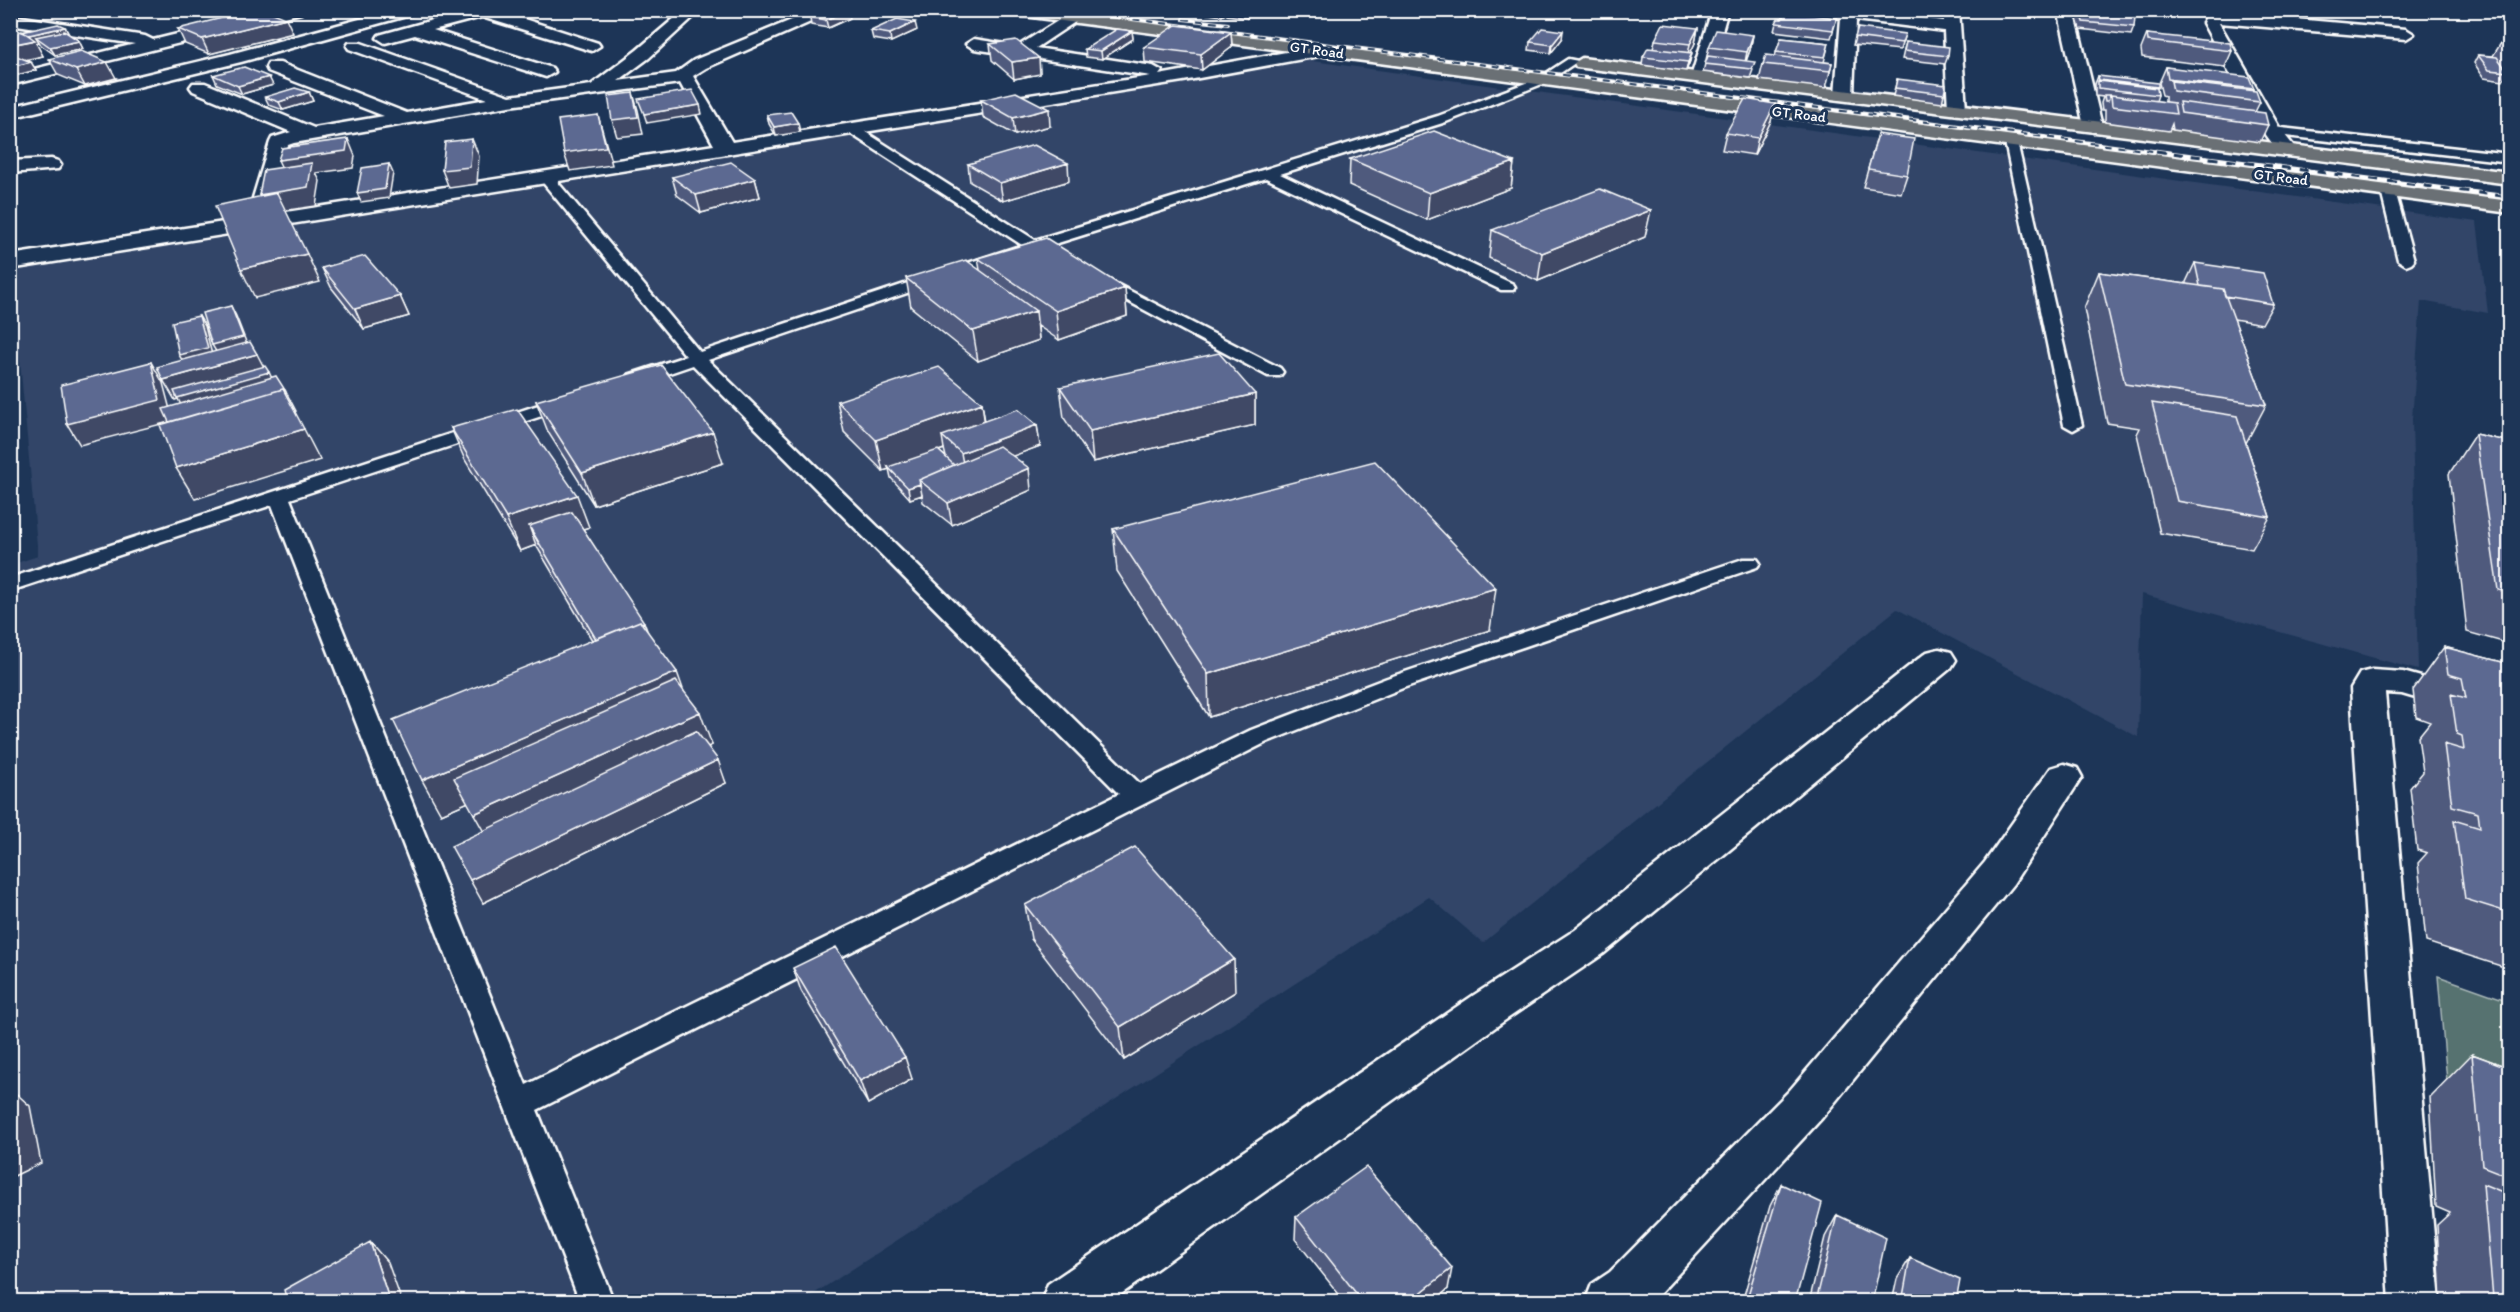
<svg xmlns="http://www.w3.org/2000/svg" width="2520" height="1312" viewBox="0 0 2520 1312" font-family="Itim,sans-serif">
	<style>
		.built { fill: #304568 }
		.green { fill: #567270; stroke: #aab8b8; stroke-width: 1.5 }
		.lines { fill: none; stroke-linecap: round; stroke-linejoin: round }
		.lane-casing { stroke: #fff; stroke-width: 5 }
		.street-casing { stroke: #fff; stroke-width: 5 }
		.highway-casing { stroke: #fff; stroke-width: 5 }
		.lane { fill: #1d3557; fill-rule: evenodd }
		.street { fill: #1d3557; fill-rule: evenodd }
		.highway { fill: #6a7074; fill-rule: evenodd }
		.rail-far1-casing { stroke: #fff; stroke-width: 4 }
		.rail-casing { stroke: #fff; stroke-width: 4.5 }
		.rail-far1 { stroke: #1d3557; stroke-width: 2; stroke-dasharray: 7; stroke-linecap: butt }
		.rail { stroke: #1d3557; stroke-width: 3; stroke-dasharray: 9; stroke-linecap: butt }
		.wall { fill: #4f5a7d; stroke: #fff; stroke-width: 1.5; fill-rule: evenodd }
		.shaded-wall { fill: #404a66; stroke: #fff; stroke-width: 1.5 }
		.building { fill: #5c6991; stroke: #fff; stroke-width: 1.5 }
		.labels { text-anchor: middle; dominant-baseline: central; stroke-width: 6; stroke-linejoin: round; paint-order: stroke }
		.far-street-label { font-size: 15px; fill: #fff; stroke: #1d3557 }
	</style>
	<rect width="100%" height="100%" fill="#1d3557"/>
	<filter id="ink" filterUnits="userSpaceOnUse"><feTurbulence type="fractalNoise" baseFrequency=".0167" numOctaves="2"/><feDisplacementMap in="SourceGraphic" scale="12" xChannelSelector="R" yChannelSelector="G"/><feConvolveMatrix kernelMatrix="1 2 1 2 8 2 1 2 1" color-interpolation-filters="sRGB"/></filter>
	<g filter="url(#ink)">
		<path class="built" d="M1291,58L2477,222L2488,313L2421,301L2412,419L2418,670L2142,594L2138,737L1897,609L1483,943L1429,897L803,1301L11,1302L10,565L38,556L11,264Z"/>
		<path class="green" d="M2438,976L2509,1001V1116L2448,1093Z"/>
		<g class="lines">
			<g class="lane-casing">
				<path id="lane" d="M1568,59L1578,61L1547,82L1446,122L1280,174L1513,284L1515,287L1513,290H1501L1266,178L1045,247L1047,250L1045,253L1032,251L708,360L1140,784L1251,730L1387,678L1743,559H1757L1760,563L1757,567L1403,688L1267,742L537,1110L614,1302H580L272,505L10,591V578L563,397H575L578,401L575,405L290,499L526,1085L1119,794L693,365L640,383H628L625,379L628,375L686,356L540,179V173H550L700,352L1022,245L848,132V126H856L1035,240L1438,116L1539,78Z
					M2272,127L2510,154V162L2268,134L2266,131Z
					M2011,138L2017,142L2082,425L2073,430L2064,425L2005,142Z
					M2388,187L2395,191L2414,260L2411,263L2406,265L2398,260L2381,191Z
					M1099,275L1280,368L1283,372L1280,376H1268L1094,283L1091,280L1094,277Z"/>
			</g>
			<g class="street-casing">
				<path id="street" d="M275,10H303L301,13L10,85V75L135,44L10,25V15L145,36L153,40Z
					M393,10H419L417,13L241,62L10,118V107L230,54Z
					M469,10H496L598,43L600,46L592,51L482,17L433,30L552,68L555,72L546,77L415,35L385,43L377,38L379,35Z
					M684,10H701L649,58L618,81L676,73L694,60L816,10H838L706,68L693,76L732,142L1151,76L974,49L966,44L974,39L1018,46L1075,10H1093L1036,48L1153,66L1162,71L1159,75L1319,46L1327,51L1319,56L1183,81L10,269V255L256,217L249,211L270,142L272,138L291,132L193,91L190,87L193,83H205L314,128L384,116L268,71L266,67L268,63H280L407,113L487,99L349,49L347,46L349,43H361L510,96L591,85L637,50ZM680,83L714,145L267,215L288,145L294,143L509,106Z
					M1712,10H1728L1709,77L1700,82L1691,77Z
					M1802,10H1857L1944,21L1943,10H1959L1966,109L1957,114L1948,109L1944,31L1856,20L1853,95L1850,99H1838L1835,95L1841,18L1809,15Z
					M2058,10H2074L2102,126L2100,130L2093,132L2084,126Z
					M2228,13L2406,29L2414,34L2406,39L2219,23L2280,129L2297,150L2287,156C2267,151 2216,46 2203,23L2206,16Z
					M51,159L58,161L61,165L58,169L10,173V161Z
					M1939,649L1951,652L1956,660L1951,668L1603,954L1504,1021L1110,1302H1041L1048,1284L1474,995L1575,930L1927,652Z
					M2372,670L2403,672L2510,702V726L2402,694L2385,693L2440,1302H2390L2351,688L2360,673Z
					M2064,764L2077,768L2082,777L2013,884L1822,1118L1652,1302H1585L1592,1284L1610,1272L1790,1090L1985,862L2051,768Z"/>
			</g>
			<g class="highway-casing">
				<path id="highway" d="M1010,10H1056L2510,201V213L1017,15Z
					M1582,58L2510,172V184L1576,67L1574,63Z"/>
			</g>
			<use href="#lane" class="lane"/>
			<use href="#street" class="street"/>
			<use href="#highway" class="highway"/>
			<g class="rail-far1-casing">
				<path id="rail-far1" d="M1064,10L1192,27
					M1183,19L1228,24
					M1215,30L2168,153"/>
			</g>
			<g class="rail-casing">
				<path id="rail" d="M2156,151L2510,197"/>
			</g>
			<use href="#rail-far1" class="rail-far1"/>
			<use href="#rail" class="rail"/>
		</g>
		<path class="wall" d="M715,10H762L754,14Z
			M1195,10H1258L1247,18L1227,15V13L1222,16L1195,12Z
			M2090,10H2119L2134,27L2131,35L2080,29L2077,19L2080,11L2089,13Z
			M810,17L850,18L828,28L811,25Z
			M1837,18L1831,38L1774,31L1776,23L1782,19Z
			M65,27L69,34L79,41L83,49L55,55L41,45L39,42L36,43L43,56L26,60L36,70L10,77V33Z
			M1698,28L1695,43L1690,53V61L1686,71L1642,65L1643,57L1653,49L1655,40Z
			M178,29L293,33L209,54L185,44Z
			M917,30L891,42L873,39L871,31Z
			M1132,31L1133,39L1102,59L1086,57L1085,49Z
			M1231,32L1232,47L1202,70L1145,62L1144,47Z
			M1905,34L1900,50L1853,45L1855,37Z
			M2147,34L2232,51L2225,67L2142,57L2141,49Z
			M1753,35L1750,50L1746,61L1753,70L1750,78L1703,72L1709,47Z
			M1781,38L1829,43L1824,62L1832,63L1826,88L1759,80L1763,64L1775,56Z
			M1562,39L1551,53L1529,50L1530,42Z
			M1906,42L1948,56L1945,64L1902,59Z
			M2501,43H2510V83L2505,77L2503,81L2484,78L2474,63L2478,55L2493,56Z
			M990,44L1039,58L1040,74L1014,79L992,60Z
			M49,59L116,78L85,86L58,75Z
			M2166,67L2254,89L2253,91L2260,102L2255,112L2268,125L2260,142L2173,130L2172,124L2169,131L2105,122V110H2102L2101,103L2103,97L2095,96V84L2098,76L2158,87L2157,90L2158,95L2156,101L2165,102V96L2162,95L2159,83Z
			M213,75L273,85L242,94L217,84Z
			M1897,79L1944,94L1942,103L1893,96Z
			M309,92L313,101L283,110L269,105L265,97Z
			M981,100L1050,126L1015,135L983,117Z
			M1775,104L1771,121L1754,155L1722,150L1726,133Z
			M767,115L800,132L776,136L769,124Z
			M1878,134L1907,175L1901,193L1863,187Z
			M1350,159L1514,162L1511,188L1427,220L1349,185Z
			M968,164L1069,181L1003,201L970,182Z
			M672,177L755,179L760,197L701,213L677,195Z
			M1492,230L1645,237L1538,281L1489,258Z
			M978,258L1125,288L1127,316L1059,340L1038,326L1039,340L978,361L911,307L906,278L980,270Z
			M2195,263L2273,304L2262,324L2234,319L2266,405L2246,443L2270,517L2252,549L2160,533L2137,434L2140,428L2107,423L2084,308L2099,272L2186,284V282Z
			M322,268L400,296L409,316L364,329L331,287Z
			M1060,387L1255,394V425L1093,462L1064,418Z
			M536,401L723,463L594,505L548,432Z
			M837,401L982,403L985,421L1037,425L1040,446L1012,456L1031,490L952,525L923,502L922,495L910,499L891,478L889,469L883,471L844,432ZM944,449L946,457L939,451Z
			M451,428L589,527L583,529L683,690L712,745L708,747L726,783L483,903L484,831L468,802L441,814L592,640L536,545L520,551L465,460Z
			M2475,434L2510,442V644L2467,632L2449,474Z
			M1113,529L1490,630L1209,717L1117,571Z
			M2444,647L2510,664V969L2426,942L2418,863L2427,853L2417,850L2410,788L2423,772L2418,737L2430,722L2416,717L2413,690Z
			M1025,905L1235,992L1124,1060L1031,939Z
			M793,968L912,1079L868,1104L801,991Z
			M2472,1054L2510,1068V1302H2441L2437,1225L2450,1213L2436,1207L2430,1097Z
			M1781,1184L1795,1302H1742L1770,1206Z
			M1837,1215L1872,1302H1809L1825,1237Z
			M1296,1217L1448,1289L1433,1302H1345L1295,1239Z
			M1910,1258L1956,1302H1892L1897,1279Z"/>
		<path class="shaded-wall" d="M754,10H762L754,14Z
			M1222,10H1227V13L1222,16Z
			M1247,10H1258L1247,18Z
			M848,11L850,18L828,28L826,20Z
			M286,18L293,33L209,54L202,39Z
			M915,22L917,30L891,42L890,34Z
			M65,27L69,35L36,37L39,42L36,43L43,56L10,63V45L32,41L29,35Z
			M1698,28L1695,43L1687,60L1690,44Z
			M1132,31L1133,39L1102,59L1101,51Z
			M1563,31L1562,39L1551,53L1552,45Z
			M1231,32L1232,47L1202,70L1201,54Z
			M1753,35L1750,50L1744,67L1747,52Z
			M79,41L83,49L55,55L50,47Z
			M1692,53L1690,61L1686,71L1688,62Z
			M1039,58L1040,74L1014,79L1012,62Z
			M31,62L36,70L10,77V67Z
			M107,62L116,78L85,86L76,70Z
			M269,77L273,85L242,94L238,86Z
			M309,92L313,101L283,110L279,102Z
			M633,93L638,110L643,134L617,137L612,120Z
			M1775,104L1771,121L1754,155L1758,138Z
			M700,105L702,114L647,123L644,114Z
			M1049,109L1050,126L1015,135L1013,118Z
			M598,115L612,165L570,171L564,153Z
			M798,123L800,132L776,136L774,127Z
			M348,139L355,156L353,168L316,173L320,181L316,206L268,213L259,195L286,177L278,160Z
			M472,139L479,156L477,184L449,188L442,170Z
			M1514,162L1511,188L1427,220L1429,193Z
			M1068,163L1069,181L1003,201L1000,183Z
			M389,164L393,173L389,198L361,202L357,193Z
			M755,179L760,197L701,213L696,195Z
			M1651,210L1645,237L1538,281L1542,253Z
			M307,254L320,282L255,298L241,269Z
			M1125,288L1127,316L1059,340L1056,311Z
			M400,296L409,316L364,329L355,309Z
			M231,306L236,316L248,347L218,355L212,345Z
			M1036,311L1039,340L978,361L973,331Z
			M199,316L205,326L213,359L185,365L179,355Z
			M257,354L267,373L269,372L274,383L183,409L178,399L175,400L163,380Z
			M151,362L163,383L173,421L80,445L67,424Z
			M285,390L296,411L183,445Z
			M1255,394V425L1093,462L1090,431Z
			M982,403L986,434L942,436L944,449L890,468L888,467L889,469L883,471L876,440Z
			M1037,425L1040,446L965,474L961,453Z
			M304,429L320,460L195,499L176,468Z
			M713,432L723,463L594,505L582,473Z
			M1029,468L1031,490L952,525L948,503Z
			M920,484L922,495L910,499L908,488Z
			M577,495L589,527L539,544L529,526L536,545L520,551L506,518Z
			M1496,588L1490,630L1209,717L1208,674Z
			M644,622L652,644L596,640Z
			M677,672L689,706L441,814L422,780Z
			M700,712L712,745L493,848L474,814Z
			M718,760L726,783L483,903L470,880Z
			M1234,959L1235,992L1124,1060L1120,1027Z
			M905,1057L912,1079L868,1104L860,1081Z
			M10,1088L30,1106L41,1163L10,1178Z
			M370,1242L388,1263L402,1302H390Z
			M1452,1268L1448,1289L1433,1302H1409Z"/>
		<path class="building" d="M254,10H266L286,18L202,39L178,29Z
			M826,10H847L848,11L826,20L810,17Z
			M2091,10H2119L2134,12L2135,17L2134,27L2083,22L2080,11L2092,13Z
			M1786,12L1837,18L1833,30L1776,23L1778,19H1782Z
			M897,19L915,22L890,34L871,31Z
			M58,24L65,27L29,35L22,32Z
			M1663,24L1698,28L1690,44L1655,40Z
			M1176,25L1231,32L1201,54L1144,47Z
			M1542,28L1563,31L1552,45L1530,42Z
			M1858,28L1905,34L1902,43L1855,37Z
			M1117,29L1132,31L1101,51L1085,49Z
			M1716,30L1753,35L1747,52L1709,47Z
			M22,31L35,40L10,45V33Z
			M64,31L79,41L50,47L36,37Z
			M2147,34L2230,43L2232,51L2148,41Z
			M1781,38L1829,43L1825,57L1776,52Z
			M1016,40L1039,58L1012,62L990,44Z
			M1906,42L1949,47L1948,56L1904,51Z
			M2501,43H2510V54Z
			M1648,48L1692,53L1688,62L1643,57Z
			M81,51L107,62L76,70L49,59Z
			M1766,55L1832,63L1830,71L1763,64Z
			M2478,55L2497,57L2508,72L2489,70Z
			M1708,56L1755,62L1752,69L1705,64Z
			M19,57L31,62L10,67V59Z
			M244,67L269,77L238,86L213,75Z
			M2166,67L2249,77L2254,89L2168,79Z
			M2098,76L2158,83V87L2099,80Z
			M1897,79L1946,85L1944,94L1895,88Z
			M2098,81L2157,88L2158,95L2098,88Z
			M2171,81L2256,91L2260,102L2173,91Z
			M295,88L309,92L279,102L265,97Z
			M692,90L700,105L644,114L638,99Z
			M1016,92L1049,109L1013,118L981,100Z
			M633,93L638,117L612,120L608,96Z
			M2104,95H2110L2108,101H2105Z
			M2111,95L2174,103L2176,114L2112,106Z
			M1745,99L1775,104L1758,138L1726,133Z
			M2179,102L2265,113L2268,125L2181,113Z
			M791,112L798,123L774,127L767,115Z
			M598,115L606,147L564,153L558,120Z
			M1434,131L1514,162L1429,193L1350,159Z
			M1878,134L1914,139L1907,175L1868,169Z
			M348,139L346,151L278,160L282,148Z
			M472,139L470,167L442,170L445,142Z
			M1034,145L1068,163L1000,183L968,164Z
			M731,162L755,179L696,195L672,177Z
			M312,163L308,187L259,195L264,170Z
			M389,164L385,189L357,193L362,168Z
			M1600,189L1651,210L1542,253L1492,230Z
			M277,193L307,254L241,269L215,206Z
			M1046,238L1125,288L1056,311L978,258Z
			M365,256L400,296L355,309L322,268Z
			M966,260L1036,311L973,331L906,278Z
			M2195,263L2263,273L2273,304L2225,296L2223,289L2200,286Z
			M2099,272L2223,289L2266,405L2125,384Z
			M231,306L243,337L212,345L202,313Z
			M199,316L208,348L179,355L172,322Z
			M250,342L257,354L163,380L157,367Z
			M1219,353L1255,394L1090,431L1060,387Z
			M151,362L160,400L67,424L61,385Z
			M661,365L713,432L582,473L536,401Z
			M265,366L269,372L177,398L174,391Z
			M939,367L982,403L876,440L837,401Z
			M276,376L285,390L283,389L169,422L163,409Z
			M283,389L304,429L176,468L160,425Z
			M2152,403L2237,416L2270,517L2177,501Z
			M517,409L577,495L506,518L451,428Z
			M1018,409L1037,425L961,453L942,436Z
			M2475,434L2510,442V593L2498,590Z
			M999,446L1029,468L948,503L919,480Z
			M938,450L954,465L919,480L920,484L908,488L888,467Z
			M1375,461L1496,588L1208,674L1113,529Z
			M572,512L644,622L641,623L640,621L596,639L529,526Z
			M640,621L677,672L422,780L393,720Z
			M2444,647L2510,664V913L2465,899L2454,820L2480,828L2478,813L2452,806L2444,744L2464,750L2462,736L2457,734L2451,694L2466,698L2462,678L2448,674Z
			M676,681L700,712L474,814L454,778Z
			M696,731L718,760L470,880L451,846Z
			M1135,847L1234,959L1120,1027L1025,905Z
			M836,947L905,1057L860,1081L793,968Z
			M2472,1054L2510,1068V1177L2482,1166Z
			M10,1110L16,1140L10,1143Z
			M1366,1167L1452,1268L1409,1302H1363L1296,1217Z
			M1781,1184L1822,1203L1795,1302H1746Z
			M2483,1184L2510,1195V1302H2500L2493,1298Z
			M1837,1215L1886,1238L1872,1302H1816Z
			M370,1242L390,1302H287L284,1290Z
			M1910,1258L1960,1280L1956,1302H1902Z"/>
	</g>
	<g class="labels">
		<g class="far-street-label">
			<text transform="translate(1317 50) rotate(8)">GT Road</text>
			<text transform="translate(1799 114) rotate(7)">GT Road</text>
			<text transform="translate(2281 177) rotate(7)">GT Road</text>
		</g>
	</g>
	<rect width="2520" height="1312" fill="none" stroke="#1d3557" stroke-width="36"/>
	<rect x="18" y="18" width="2484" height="1276" fill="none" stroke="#fff" stroke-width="2" filter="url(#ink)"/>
</svg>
